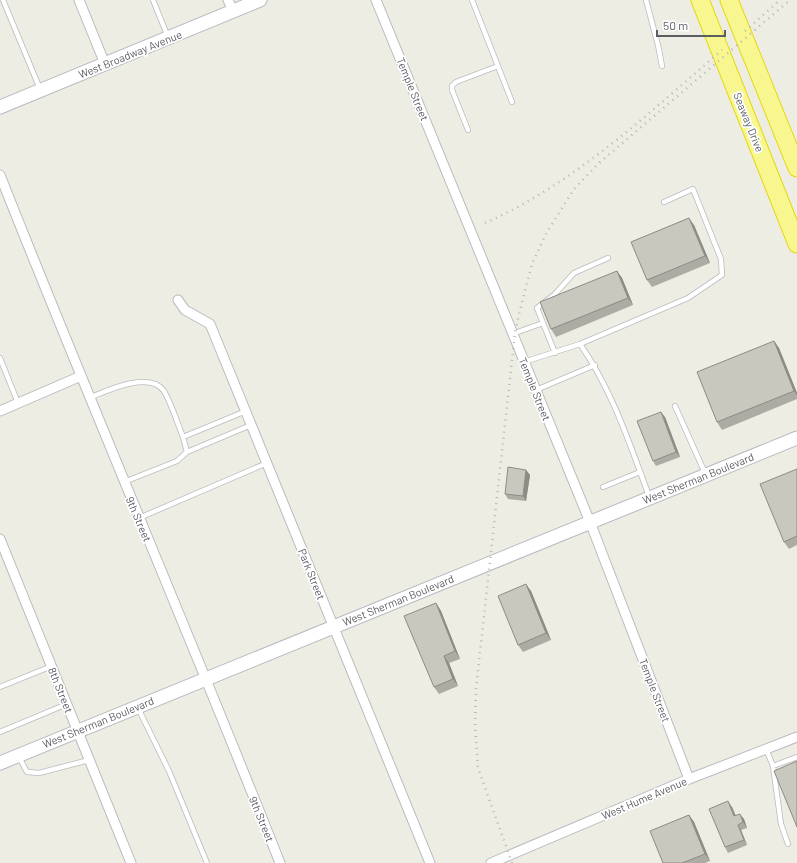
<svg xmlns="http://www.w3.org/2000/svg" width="797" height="863" viewBox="0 0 797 863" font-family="Barlow,sans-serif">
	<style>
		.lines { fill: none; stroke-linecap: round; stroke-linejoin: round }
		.lane-casing { stroke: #babbc1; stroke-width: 6 }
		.street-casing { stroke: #babbc1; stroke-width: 11 }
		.secondary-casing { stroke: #b8bac1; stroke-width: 15 }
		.highway-casing { stroke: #e6d60a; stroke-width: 19 }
		.lane { stroke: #fff; stroke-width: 4.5 }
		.street { stroke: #fff; stroke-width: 9 }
		.secondary { stroke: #fff; stroke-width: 13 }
		.highway { stroke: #f8f78f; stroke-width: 17 }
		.rail { stroke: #b6b6b7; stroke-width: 2.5; stroke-dasharray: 1 5; stroke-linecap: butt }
		.wall { fill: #acaca4 }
		.shaded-wall { fill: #8c8c86 }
		.building { fill: #c8c8bf; stroke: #8c8c86 }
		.labels { text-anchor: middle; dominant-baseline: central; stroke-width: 3.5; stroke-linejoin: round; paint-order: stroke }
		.street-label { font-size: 11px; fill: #5b5d63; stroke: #fff }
	</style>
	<rect width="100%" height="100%" fill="#edede3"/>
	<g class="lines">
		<g class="lane-casing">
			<path id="lane" d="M3,0L40,89
				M153,0L168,37
				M472,0L512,102
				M646,0L658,45L662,66
				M468,130L452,90V86L456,82L498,66
				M512,334L543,323
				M580,344C613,392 629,442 649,496
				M555,353L537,308L554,295L574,273L608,258
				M0,358L18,403
				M524,362L580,344L688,298L722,275L721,259L693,189L664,202
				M536,390L595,365
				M89,398C106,391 150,370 164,391C172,405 177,422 183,437
				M675,406L705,473
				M187,452L251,425
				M124,482L177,461L187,452L183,437L246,411
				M603,487L640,472
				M139,518L267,463
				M0,687L52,666
				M138,708L169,771L207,863
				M0,732L67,704
				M766,749L773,766L781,824L788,844
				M19,757L27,772L39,773L89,760
				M773,766L797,757"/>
		</g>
		<g class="street-casing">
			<path id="street" d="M79,0L105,64
				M228,0L233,11
				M376,0L590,522L689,779
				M0,175C91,405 189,633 280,863
				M178,300L185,310L210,324L430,863
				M0,411L81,376
				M0,539L131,863
				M491,863L689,779L797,737"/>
		</g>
		<g class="secondary-casing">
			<path id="secondary" d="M0,107L260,0
				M0,763L797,438"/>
		</g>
		<g class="highway-casing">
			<path id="highway" d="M700,0L797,244
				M729,0L797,168"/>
		</g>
		<use href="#lane" class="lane"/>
		<use href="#street" class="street"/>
		<use href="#secondary" class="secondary"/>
		<use href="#highway" class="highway"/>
		<path class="rail" d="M745,31L780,0
			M485,223C574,184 649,113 722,50
			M512,863L478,768L475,726L476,689L515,333L520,310L532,264L547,232L574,189L598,164L790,0"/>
	</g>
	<path class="wall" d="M694,225L710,263L652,287L647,280Z
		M617,271L622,278L633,305L556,337L551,329Z
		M774,341L779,348L797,393V399L722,430L717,422Z
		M665,417L680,457L656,466L653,461Z
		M797,469V545L789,549L784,542Z
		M526,470L530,475L526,501L508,499L505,494Z
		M531,591L551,640L523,652L518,645Z
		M436,603L441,611L460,659L449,663L458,686L439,694L434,687Z
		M732,807L736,816L744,819L747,828L741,830L747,845L728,853L725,847Z
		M689,815L694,822L710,861L705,863H663Z"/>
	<path class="shaded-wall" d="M689,218L694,225L710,263L705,256Z
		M617,271L622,278L633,305L628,298Z
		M774,341L779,348L797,393V395L794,391Z
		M661,412L665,417L680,457L676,452Z
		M526,470L530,475L526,501L523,496Z
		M526,584L531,591L551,640L546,633Z
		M436,603L441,611L460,659L455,651Z
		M444,656L449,663L458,686L453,679Z
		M728,801L732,807L738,822L734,816Z
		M740,814L744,819L747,828L743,822Z
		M689,815L694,822L710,861L705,854Z
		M738,825L741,830L747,845L744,840Z"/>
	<path class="building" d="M689,218L705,256L647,280L631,242Z
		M617,271L628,298L551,329L540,302Z
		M774,341L794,391L717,422L697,372Z
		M661,412L676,452L653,461L637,421Z
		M508,467L526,470L523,496L505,494Z
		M797,469V536L784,542L760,484Z
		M526,584L546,633L518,645L498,596Z
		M436,603L455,651L444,656L453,679L434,687L404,616Z
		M797,761V827L774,771Z
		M728,801L734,816L740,814L743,822L738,825L744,840L725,847L709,809Z
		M689,815L705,854L682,863H663L650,831Z"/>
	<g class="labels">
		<g class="street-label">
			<text transform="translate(130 54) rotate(-22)">West Broadway Avenue</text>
			<text transform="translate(413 89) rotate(68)">Temple Street</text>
			<text transform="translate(749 122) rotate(68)">Seaway Drive</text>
			<text transform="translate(535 389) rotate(68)">Temple Street</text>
			<text transform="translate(698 478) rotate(-22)">West Sherman Boulevard</text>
			<text transform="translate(139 519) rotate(67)">9th Street</text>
			<text transform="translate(312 574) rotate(68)">Park Street</text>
			<text transform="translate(398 600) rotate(-22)">West Sherman Boulevard</text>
			<text transform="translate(61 690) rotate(68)">8th Street</text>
			<text transform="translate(655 690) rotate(69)">Temple Street</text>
			<text transform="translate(98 722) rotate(-22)">West Sherman Boulevard</text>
			<text transform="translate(644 798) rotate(-23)">West Hume Avenue</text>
			<text transform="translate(262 819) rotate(68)">9th Street</text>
		</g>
	</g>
	<path d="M657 30v6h68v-6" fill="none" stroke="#5b5d63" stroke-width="2"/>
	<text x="663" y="30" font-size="12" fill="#5b5d63" stroke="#ffffff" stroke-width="3" paint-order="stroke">50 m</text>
</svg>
